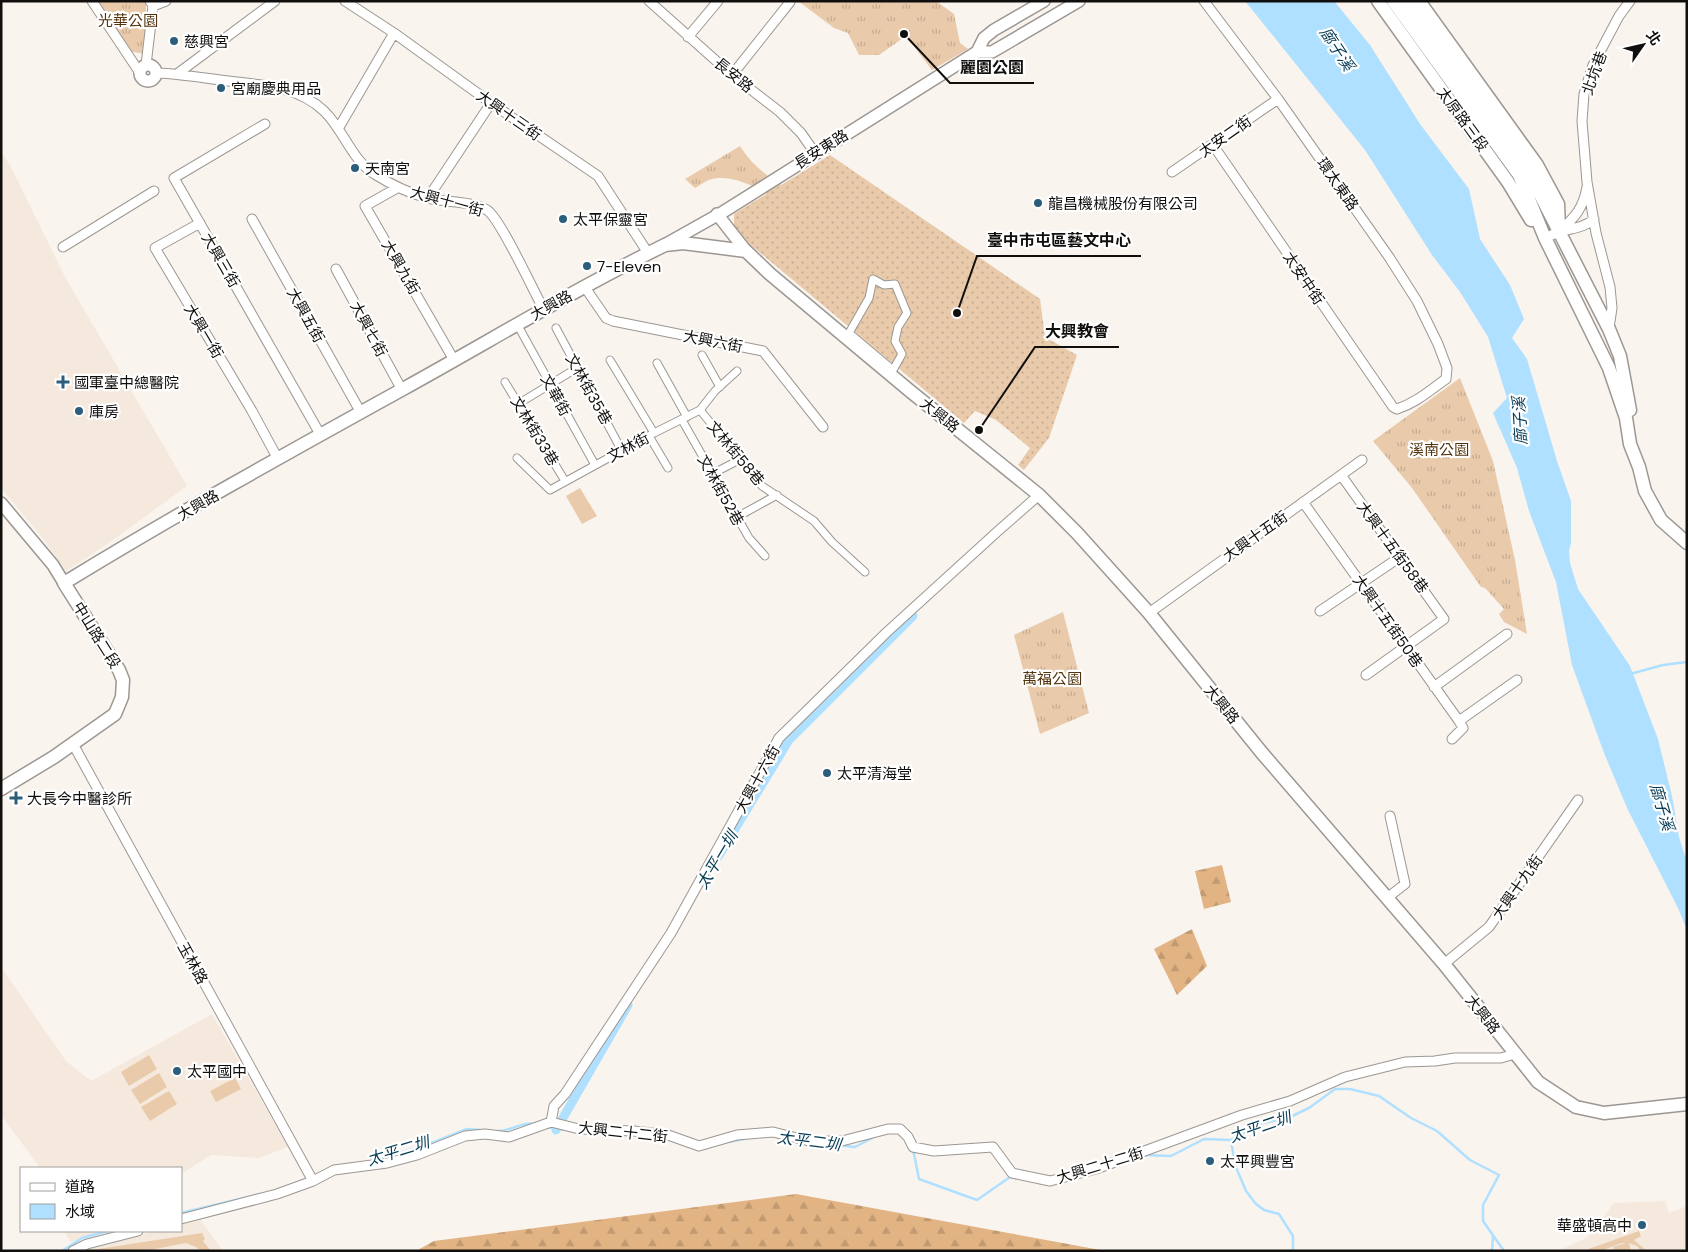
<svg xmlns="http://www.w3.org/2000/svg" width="1688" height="1252" viewBox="0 0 1688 1252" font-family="Poppins,'Noto Sans TC',sans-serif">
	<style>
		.built { fill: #f5e9de }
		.grass { fill: url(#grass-tufts) }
		.forest { fill: url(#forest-firs) }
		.garden { fill: url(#garden-dots) }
		.pitch { fill: #e9caab }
		.water { fill: #afe0ff }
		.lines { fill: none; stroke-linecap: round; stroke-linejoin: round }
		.stream { stroke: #afe0ff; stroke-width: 2.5 }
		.canal { stroke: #afe0ff; stroke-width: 9 }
		.pedestrian-casing { stroke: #9c9792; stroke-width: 9 }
		.minor-casing { stroke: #9c9792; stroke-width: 11 }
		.tertiary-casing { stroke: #9c9792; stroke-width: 14 }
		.secondary-casing { stroke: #9c9792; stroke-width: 15 }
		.pedestrian { stroke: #fff; stroke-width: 7 }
		.minor { stroke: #fff; stroke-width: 9 }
		.tertiary { stroke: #fff; stroke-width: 11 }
		.secondary { stroke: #fff; stroke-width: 12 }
		.poi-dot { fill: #2a5e7a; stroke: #fff; stroke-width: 2 }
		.labels { text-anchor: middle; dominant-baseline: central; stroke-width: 4.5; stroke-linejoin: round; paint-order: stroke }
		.park-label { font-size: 15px; fill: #53340e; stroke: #fff }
		.poi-label { font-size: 15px; fill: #110f0d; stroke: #fff; text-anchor: start }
		.street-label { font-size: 15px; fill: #110f0d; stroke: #fff }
		.water-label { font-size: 16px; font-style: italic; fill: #063c55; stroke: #fff }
		.leader { fill: none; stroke: #110f0d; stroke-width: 2 }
		.callout-dot { fill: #110f0d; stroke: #fff; stroke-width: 2 }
		.callout-label { font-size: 16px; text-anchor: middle; font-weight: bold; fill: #110f0d; stroke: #fff; stroke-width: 4.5; stroke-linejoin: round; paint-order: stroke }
	</style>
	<defs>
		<pattern id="grass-tufts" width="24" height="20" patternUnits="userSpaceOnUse" patternTransform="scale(1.25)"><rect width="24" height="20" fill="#e9caab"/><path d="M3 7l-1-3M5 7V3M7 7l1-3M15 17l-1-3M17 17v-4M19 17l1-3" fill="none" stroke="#c7ac92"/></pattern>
		<pattern id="forest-firs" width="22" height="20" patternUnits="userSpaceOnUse" patternTransform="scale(1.25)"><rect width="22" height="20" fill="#e2b484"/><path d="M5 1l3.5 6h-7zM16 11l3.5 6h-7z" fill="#c19a71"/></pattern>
		<pattern id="garden-dots" width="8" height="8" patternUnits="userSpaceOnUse" patternTransform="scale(1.25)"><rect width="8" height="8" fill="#e9caab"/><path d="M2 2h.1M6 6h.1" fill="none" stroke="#c7ac92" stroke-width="1.8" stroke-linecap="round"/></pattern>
	</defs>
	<rect width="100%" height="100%" fill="#faf4ef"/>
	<path class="built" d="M1,151L11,167L65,277L187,486L106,545L66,571L41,536L1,488Z
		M1,967L66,1061L91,1081L212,1014L288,1147L259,1158L211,1155L181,1174V1168H40L1,1115Z
		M1665,1201L1669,1213L1687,1206V1251H1558L1588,1237L1614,1203Z
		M201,1220L223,1251H81L87,1247L156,1231H181V1225Z
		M64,1231H108L71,1242Z"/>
	<path class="grass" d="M94,1H146V54L127,51Z
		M798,1H936L954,14L960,43L968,49L932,70L906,36L879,55H859L848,33L834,28Z
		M740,146C754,168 769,177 790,191L771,197C755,186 729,173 709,180C704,182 699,186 695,188L685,179Z
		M1460,378L1493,461L1515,560L1527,634L1504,622L1499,614L1504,609L1485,588L1481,587L1412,488L1373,441Z
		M1063,612L1089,713L1040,734L1014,635Z"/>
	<path class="forest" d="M1222,865L1231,902L1204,909L1195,871Z
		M1192,929L1207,966L1177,995L1154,949Z
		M796,1194L1106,1251H416L434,1241Z"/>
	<path class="garden" d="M830,155L1040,299L1045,337L1077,355L1049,438L1024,470L1018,465L1030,448L996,420L975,411L964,423L734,231V214Z"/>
	<path class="pitch" d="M580,488L597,516L582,524L566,496Z
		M149,1055L157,1069L129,1086L121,1072Z
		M159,1073L167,1087L140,1104L131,1090Z
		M235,1078L241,1089L216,1102L210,1091Z
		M169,1091L177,1104L150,1121L141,1107Z
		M1639,1231L1641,1236L1634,1240L1647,1251H1641L1637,1246L1629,1243L1631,1251H1615L1613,1247L1626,1243H1622L1600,1251H1583Z
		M202,1233L205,1239L203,1241L211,1251H201L196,1247L186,1243L145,1251H85Z"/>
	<path class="water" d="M1245,1H1334L1370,45L1420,124L1469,189L1480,239L1510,285L1524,319L1512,338L1527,359L1557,461L1571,501V543L1569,551L1570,563L1578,589L1630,666L1658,739L1672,796L1679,837L1687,862V930L1678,908L1628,810L1604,753L1572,665L1556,582L1529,511L1517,468L1493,413L1507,398L1488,337L1460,292L1432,255L1365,150Z"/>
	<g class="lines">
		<path class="stream" d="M1630,674L1663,665L1687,662
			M545,1127L566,1130
			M497,1131C510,1132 522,1121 535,1124
			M659,1138L671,1140
			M1231,1140L1235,1165L1246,1191L1256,1204L1264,1210L1279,1214L1293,1236V1251
			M728,1142L744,1139
			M836,1145L855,1147L876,1136
			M911,1149L914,1154L919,1179L977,1200L1013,1175
			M1144,1155L1171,1156L1204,1139L1231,1140L1263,1123L1288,1118L1309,1108L1335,1089H1350L1379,1096L1411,1118L1437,1131L1470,1160L1499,1175L1483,1205V1221L1504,1251
			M377,1160L429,1144L467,1129L481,1130
			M181,1213L260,1194
			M62,1251L82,1238L108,1231
			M1492,1251L1493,1237"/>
		<path class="canal" d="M718,857L789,740L913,616
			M556,1130L628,1005"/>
		<g class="pedestrian-casing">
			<path id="pedestrian" d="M873,279L884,285L895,284L907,313L898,327L895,341L902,354L893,370L849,333L869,298Z
				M517,324L595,465
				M556,328L622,451
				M702,355L720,387
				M610,360L654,433
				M657,363L687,417
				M505,382L565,481
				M518,404L577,368
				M700,410L762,486L814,521L832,542L865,572
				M682,420L749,538L765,556
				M649,436L668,468
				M517,458L550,490L654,433L700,410L715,391L737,371
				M712,474L739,460
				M737,517L777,495"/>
		</g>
		<g class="minor-casing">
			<path id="minor" d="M92,1L140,73
				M345,1L394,33L491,103L598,176L648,253
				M649,1L732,75L780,112L801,133L815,153
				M1204,1L1278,99L1389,257L1417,301L1438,344L1447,368L1446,379C1430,390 1416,403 1397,409L1393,407L1213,145
				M153,6L166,1
				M688,37L718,1
				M146,65L153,6L150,1
				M157,73C181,74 204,78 228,81C262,85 298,86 324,111C344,130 351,160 376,175C392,185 409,193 427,198C446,203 470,200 487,210C500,218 533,290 543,308
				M177,74L275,1
				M732,75L790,2
				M265,124L174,178L320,434
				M338,129L394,33
				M1172,172L1278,99
				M397,188L365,206L454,360
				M428,198L491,103
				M252,219L360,411
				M200,223L155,248L252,411L278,459
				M1559,232C1575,217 1583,209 1587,187
				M1545,238C1550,236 1555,233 1560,232C1572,228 1584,228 1594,219
				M63,247L154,191
				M336,269L402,390
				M584,286L606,318L613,321L763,351L823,427
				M1609,328L1612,308L1610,287L1596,233L1587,182L1582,121L1584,94L1593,65L1619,16L1630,1
				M1341,475L1444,619L1366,675
				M1303,502L1459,721L1463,728L1452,739
				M1320,611L1400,557
				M1149,613L1362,460
				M1434,687L1507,634
				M1459,721L1517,680
				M73,744L313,1181
				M1387,898L1405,884L1390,816
				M1444,964L1489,927L1578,800
				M551,1122L579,1129L634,1131L668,1135L699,1146L737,1135L773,1132L809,1141H842L888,1129H900L908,1137L913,1147L934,1151L993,1147L1012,1173L1050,1181L1096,1169L1242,1115L1290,1101L1345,1077L1405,1062L1435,1061L1455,1058H1501L1515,1054
				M551,1122L554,1106L565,1094L671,933L779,738L887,632L998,531L1039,495
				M181,1219L277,1194L313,1181L334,1170L387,1163L417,1155L465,1136L485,1134L509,1137L551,1122
				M73,1251L87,1244L138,1231"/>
		</g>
		<g class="tertiary-casing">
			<path id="tertiary" d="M977,52H992L1079,1
				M977,52L984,38L994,30L1044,1
				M140 73a8 8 0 1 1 16 0a8 8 0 1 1-16 0Z
				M717,214L746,251
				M666,244L723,212L977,52
				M1,503L53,565L64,583"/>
		</g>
		<g class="secondary-casing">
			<path id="secondary" d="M1378,1L1508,182L1531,220
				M1393,1L1519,175L1545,238L1609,368L1626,418L1630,444L1639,467L1645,491L1661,520L1687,543
				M1406,1L1527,169L1609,329L1620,356L1630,410
				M1419,1L1537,165L1558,204L1559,227
				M1,789L54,757L115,714L122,697L123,680L119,670L64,583C175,515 289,452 403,389C490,341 575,289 665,245L683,243L746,251L770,274L910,391L1039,495L1077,533L1149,613L1262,753L1444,964L1538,1082L1576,1107L1604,1113L1687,1104"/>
		</g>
		<use href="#pedestrian" class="pedestrian"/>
		<use href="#minor" class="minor"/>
		<use href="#tertiary" class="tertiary"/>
		<use href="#secondary" class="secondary"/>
	</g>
	<g class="poi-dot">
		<circle cx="174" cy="41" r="5"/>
		<circle cx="221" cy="88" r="5"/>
		<circle cx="355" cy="168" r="5"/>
		<circle cx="1038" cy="203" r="5"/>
		<circle cx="563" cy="219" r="5"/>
		<circle cx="587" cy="266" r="5"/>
		<path d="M60.5 374.5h5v5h5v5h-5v5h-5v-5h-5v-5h5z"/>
		<circle cx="79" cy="411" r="5"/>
		<circle cx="827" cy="773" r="5"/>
		<path d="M13.5 790.5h5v5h5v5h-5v5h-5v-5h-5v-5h5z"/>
		<circle cx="177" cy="1071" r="5"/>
		<circle cx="1210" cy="1161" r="5"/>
		<circle cx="1642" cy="1225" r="5"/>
	</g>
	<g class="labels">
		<g class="park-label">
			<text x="128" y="20">光華公園</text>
			<text x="1439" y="449">溪南公園</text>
			<text x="1052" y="678">萬福公園</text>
		</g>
		<g class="poi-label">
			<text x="184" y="41">慈興宮</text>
			<text x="231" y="88">宮廟慶典用品</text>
			<text x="365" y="168">天南宮</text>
			<text x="1048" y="203">龍昌機械股份有限公司</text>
			<text x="573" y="219">太平保靈宮</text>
			<text x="597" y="266">7-Eleven</text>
			<text x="74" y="382">國軍臺中總醫院</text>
			<text x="89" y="411">庫房</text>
			<text x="837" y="773">太平清海堂</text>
			<text x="27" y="798">大長今中醫診所</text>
			<text x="187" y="1071">太平國中</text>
			<text x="1220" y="1161">太平興豐宮</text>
			<text x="1632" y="1225" text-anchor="end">華盛頓高中</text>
		</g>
		<g class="street-label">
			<text transform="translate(1594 73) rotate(-70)">北坑巷</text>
			<text transform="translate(734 75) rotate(39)">長安路</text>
			<text transform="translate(509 115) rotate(35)">大興十三街</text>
			<text transform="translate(1463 119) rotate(54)">太原路三段</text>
			<text transform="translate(1225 136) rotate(-35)">太安二街</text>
			<text transform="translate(821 149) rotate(-32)">長安東路</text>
			<text transform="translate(1338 184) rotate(55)">環太東路</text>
			<text transform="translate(447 201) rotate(15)">大興十一街</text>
			<text transform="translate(221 260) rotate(60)">大興三街</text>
			<text transform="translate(401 267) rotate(60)">大興九街</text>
			<text transform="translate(1304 278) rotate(56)">太安中街</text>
			<text transform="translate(551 305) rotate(-29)">大興路</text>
			<text transform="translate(306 315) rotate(61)">大興五街</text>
			<text transform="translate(369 329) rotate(62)">大興七街</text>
			<text transform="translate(204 331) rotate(59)">大興一街</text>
			<text transform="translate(713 341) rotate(11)">大興六街</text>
			<text transform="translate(589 389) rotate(61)">文林街35巷</text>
			<text transform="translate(556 395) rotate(61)">文華街</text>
			<text transform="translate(940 415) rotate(39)">大興路</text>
			<text transform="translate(535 431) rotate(59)">文林街33巷</text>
			<text transform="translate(628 447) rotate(-28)">文林街</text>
			<text transform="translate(736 453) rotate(50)">文林街58巷</text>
			<text transform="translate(721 490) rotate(61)">文林街52巷</text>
			<text transform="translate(198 505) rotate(-30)">大興路</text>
			<text transform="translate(1255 536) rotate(-35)">大興十五街</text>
			<text transform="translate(1393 547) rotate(54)">大興十五街58巷</text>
			<text transform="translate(1388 621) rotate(55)">大興十五街50巷</text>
			<text transform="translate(97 635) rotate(58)">中山路二段</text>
			<text transform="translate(1222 704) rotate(51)">大興路</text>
			<text transform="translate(757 779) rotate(-61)">大興十六街</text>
			<text transform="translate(1517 887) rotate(-55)">大興十九街</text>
			<text transform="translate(193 963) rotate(61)">玉林路</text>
			<text transform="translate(1483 1014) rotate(52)">大興路</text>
			<text transform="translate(623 1132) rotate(6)">大興二十二街</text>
			<text transform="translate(1100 1165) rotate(-17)">大興二十二街</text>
		</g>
		<g class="water-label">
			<text transform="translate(1337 49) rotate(57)">廍子溪</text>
			<text transform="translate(1520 421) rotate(-93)">廍子溪</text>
			<text transform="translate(1662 807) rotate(74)">廍子溪</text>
			<text transform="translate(717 860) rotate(-59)">太平一圳</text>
			<text transform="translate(1260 1127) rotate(-19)">太平二圳</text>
			<text transform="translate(809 1141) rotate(7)">太平二圳</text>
			<text transform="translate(398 1151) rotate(-17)">太平二圳</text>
		</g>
	</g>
	<path class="leader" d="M904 34L950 83H1034M957 313L977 256H1141M979 430L1035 347H1119"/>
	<g class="callout-dot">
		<circle cx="904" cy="34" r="5"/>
		<circle cx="957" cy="313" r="5"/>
		<circle cx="979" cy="430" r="5"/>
	</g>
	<g class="callout-label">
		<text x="992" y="73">麗園公園</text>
		<text x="1059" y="246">臺中市屯區藝文中心</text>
		<text x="1077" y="337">大興教會</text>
	</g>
	<rect width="1688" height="1252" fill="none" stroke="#110f0d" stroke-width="5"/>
	<rect x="20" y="1167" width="162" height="65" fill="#ffffff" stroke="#a09f9e"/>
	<rect x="30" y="1183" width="25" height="8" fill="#ffffff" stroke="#a09f9e"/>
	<text x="65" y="1192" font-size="15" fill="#110f0d">道路</text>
	<rect x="30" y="1204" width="25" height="15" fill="#afe0ff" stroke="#a09f9e"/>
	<text x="65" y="1217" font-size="15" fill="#110f0d">水域</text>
	<g transform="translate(1643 45) rotate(56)" stroke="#ffffff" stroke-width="4" paint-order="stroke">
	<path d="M0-4L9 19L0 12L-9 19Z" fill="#110f0d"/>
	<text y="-8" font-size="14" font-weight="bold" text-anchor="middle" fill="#110f0d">北</text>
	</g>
</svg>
